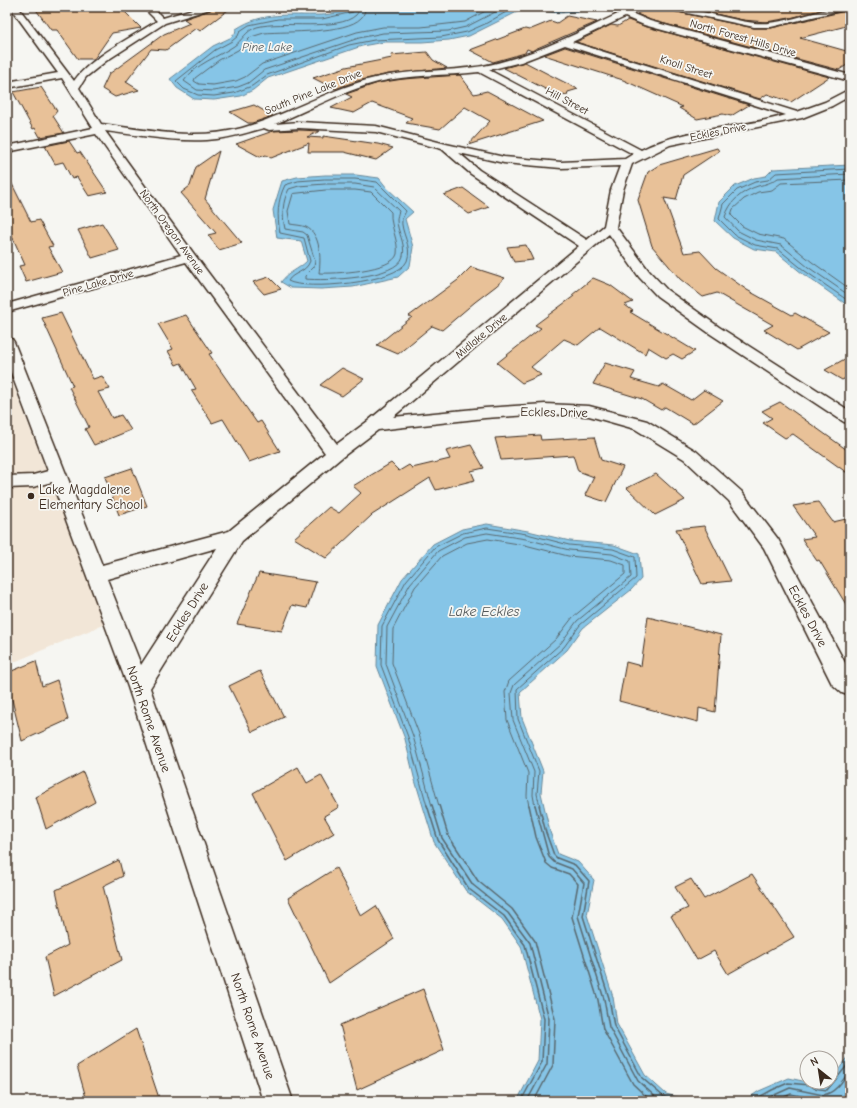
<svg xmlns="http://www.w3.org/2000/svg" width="857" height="1108" viewBox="0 0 857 1108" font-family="'Comic Neue',sans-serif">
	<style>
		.built { fill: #f2e6d7 }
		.water { fill: #86c5e7; stroke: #688797 }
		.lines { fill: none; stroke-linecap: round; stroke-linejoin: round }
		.shore-far1 { stroke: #59686e; stroke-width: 1 }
		.shore { stroke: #59686e; stroke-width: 1.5 }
		.building { fill: #e8c198; stroke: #3b2a1e }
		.minor-casing { stroke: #3b2a1e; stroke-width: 3 }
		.minor { fill: #f6f6f2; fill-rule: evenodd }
		.poi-dot { fill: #3b2a1e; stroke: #f6f6f2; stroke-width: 1.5 }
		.labels { text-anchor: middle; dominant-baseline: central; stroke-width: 3.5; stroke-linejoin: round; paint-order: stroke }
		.far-street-label { font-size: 11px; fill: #3b2a1e; stroke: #f6f6f2 }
		.far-water-label { font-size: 12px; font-style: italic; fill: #52585a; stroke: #f6f6f2 }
		.street-label { font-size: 13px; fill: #3b2a1e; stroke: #f6f6f2 }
		.poi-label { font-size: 13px; fill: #3b2a1e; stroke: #f6f6f2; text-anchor: start }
		.water-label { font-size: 14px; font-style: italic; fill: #52585a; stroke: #f6f6f2 }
	</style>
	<rect width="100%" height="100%" fill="#f6f6f2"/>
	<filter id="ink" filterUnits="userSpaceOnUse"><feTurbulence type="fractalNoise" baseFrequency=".025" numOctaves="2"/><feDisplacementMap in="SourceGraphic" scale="8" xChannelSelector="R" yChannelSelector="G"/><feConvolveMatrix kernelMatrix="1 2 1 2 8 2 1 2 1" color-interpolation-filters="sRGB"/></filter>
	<g filter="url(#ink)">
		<path class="built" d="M7,368L105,624L7,665Z"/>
		<path class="water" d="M356,7H581L583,10L576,12L560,13L523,9L469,36L449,40L422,42H384L362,46L268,78L253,90L241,96L214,100L194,99L177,88L170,79L213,46L230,38L235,34L236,29C264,11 289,16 320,15C332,15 345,11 356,7Z
			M850,165V307L803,274L776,252L754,249L733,238L715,221L719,202L735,186L754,178L766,176L773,169Z
			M325,175H356L379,178L387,188L413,212L405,219L413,247L410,266L398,277L353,287L321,289L291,288L281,282C288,272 298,270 307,261L301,241L277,238L273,210L282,181L297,177Z
			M487,524L528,531L570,541L614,545L639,554L641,579L631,590L583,628L567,650L520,692L522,718L543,771L541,793L550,832L558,854L578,862L594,880L587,915L613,997L617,1024L645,1075L666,1094L692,1101H517L538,1061L540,1019L521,946L502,919L466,891L434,842L414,777L405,739L377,666L378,625L402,579L433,544L462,529Z
			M850,1055V1101H744L759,1091L789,1078L825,1086L829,1082H831V1079Z"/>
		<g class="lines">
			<path class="shore-far1" d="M355,7L353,12L322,19H278L249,25L240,31L238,36L232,41L215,50L176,81L184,89L198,95L214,96L234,93L252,86L267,75L349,45L374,40L441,37L467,32L485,24L515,7
				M360,7C359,10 358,13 356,15C338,32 282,20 257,27C245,31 243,40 234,46C218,57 195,64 184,81L197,90L213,91L238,87L248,83L264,70L359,38L383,33L448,31L466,27L505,7
				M366,7C365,10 364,16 361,18C346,34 287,31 264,33L251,37L238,50L219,60L195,78L194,81L199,84L213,85L236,81L245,77L262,64L357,32L383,27H421L465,22L493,7
				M537,7L560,9L578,7
				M850,169L776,173L768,180L755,182L737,190L723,204L719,219L735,235L755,245L778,249L805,271L850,302
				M850,174L778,178C771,183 766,184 758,186C742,191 730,201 725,217L738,231L756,240L781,245L808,267L850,296
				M325,179H355L377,182L406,211C405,213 403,217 402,219C400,232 413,246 407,261C398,283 305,291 288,281C293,272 306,273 310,261L304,238L280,233C277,216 277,201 285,185L298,181Z
				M850,180L781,183L772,190L758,192L744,199L733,209L731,215L742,226L758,234L784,239L812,262L850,289
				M326,184H355L374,187L399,211C398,214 397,217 397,220C397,232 406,243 403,256C398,279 324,281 305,279V276L314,267L315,261L307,235L303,232L285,229C282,215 282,202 289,189L299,186Z
				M326,190H355L371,192L391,212C390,227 399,241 397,254C393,271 333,274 319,273C321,259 321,234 306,227C301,225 295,225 290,224L288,211L293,194Z
				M427,806L408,737L381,665L382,626L406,581L435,547L463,533L487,528L527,534L569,545L613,549L635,557L636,578L580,625L564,647L517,689L518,719L539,771L537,794L540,806
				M432,806L413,736L386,664L387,627L410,584L438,551L465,537L487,533L526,539L569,550L612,554L630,561L631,577L577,621L561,643L514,685L511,693L513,720L534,772L533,795L535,806
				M439,806L419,734L392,663L393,629L415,587L442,556L467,543L488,539L525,545L568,556L611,560L625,565V574L573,617L556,639L509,681L505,692L507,720L528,773L527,796L529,806"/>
			<path class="shore" d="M427,805L438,840L469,889L504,916L525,945L544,1019L542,1062L521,1101
				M432,805L442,838L473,885L508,913L530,943L549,1019L547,1064L527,1101
				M439,805L448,835L478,881L512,909L535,941L555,1019L553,1065L534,1101
				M529,805L536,837L546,863L552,868L569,874L578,884L572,917L598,1000L603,1029L633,1084L651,1101
				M535,805L549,857L554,862L572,869L584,883L578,916L604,999L609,1027L638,1081L660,1101
				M539,805L546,833L554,855L557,858L575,865L589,881L583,916L609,998L614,1026L642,1078L664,1097L676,1101
				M752,1101L772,1090L788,1083L810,1085L814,1088L827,1090L850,1062
				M761,1101L790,1088L823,1095C836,1093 843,1080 850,1070
				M775,1101L791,1094L823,1101"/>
		</g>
		<path class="building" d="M34,7H120L141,28L112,33L94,59H78L57,30H51Z
			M212,7H232L200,31L196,28L166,50L151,49L126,82L139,90L115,97L102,89L109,74L164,34L190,23L184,19L210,10Z
			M648,7H663L668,10L754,28H771L850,10V25L800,38L850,52V63L839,70L650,20L637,14Z
			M683,7H834L790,18L766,22L743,20Z
			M567,16L597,22L535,49L532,51L527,49L525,53L493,62L470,50L525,29L529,30L551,21L557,23Z
			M628,20L644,26L829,77L791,102L767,94L760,99L576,42L611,25L618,26Z
			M565,47L749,105L731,116L723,114L697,119L679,108L683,107L623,80L544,55Z
			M427,52L433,60L447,68L388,74L357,81L335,89L313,78L346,67L392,58L391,55Z
			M525,62L548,74L578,89L568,92L567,95L563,94L557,95L504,68Z
			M460,75L474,94L487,91L543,121L468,145L490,121L465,107L440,129L406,123L412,118L372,103L354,113L331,108L352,97L346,94L378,83L403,79Z
			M41,87L57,111L53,116L64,133L40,137L35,128L33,129L13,92Z
			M254,105L273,116L252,123H248L230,112Z
			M299,130L320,131L307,137L323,138V136L378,144L393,148L376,160L344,152H308L309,143L271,158L266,155L260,157L236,144L273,131Z
			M69,141L77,153L80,152L107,192L89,196L77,177L72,179L63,162L55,164L45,146Z
			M717,148L719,151L683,175L676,200L664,198L684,253L700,251L716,268L747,290L792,315L795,313L829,332L797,350L764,330L773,325L717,293L703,297L680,279L652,246L638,200L648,172L659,165Z
			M219,151L205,199L242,243L219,250L208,235L216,233L181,193L190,186L196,167Z
			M7,174L31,222L39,220L53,246L48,247L62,272L26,282L19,266L25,265L12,236L7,237Z
			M463,188L489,207L469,214L444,195Z
			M102,223L119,250L92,258L78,230Z
			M526,245L533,260L514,262L507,247Z
			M471,267L505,278L496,286L475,302L442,330L432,326L398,354L377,345L412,317L409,316L458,280Z
			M269,277L281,289L264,294L253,282Z
			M593,278L610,285L633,302L625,305L633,311L630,312L695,351L682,359L673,354L666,358L648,347L645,354L600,327L578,345L564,339L531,367L541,375L522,383L497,363L541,328L535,325L574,296L572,295Z
			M61,313L93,379L102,376L110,389L98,392L112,418L121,415L131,430L94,445L85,429L89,427L69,387L73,386L42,318Z
			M186,315L212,353L209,354L257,423L261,421L280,451L249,462L223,419L212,423L191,390L196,389L181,363L176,365L168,351L173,349L158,324Z
			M850,356V376L842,380L825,370Z
			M605,363L635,372L631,379L659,387L663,384L691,400L704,390L723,401L693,424L665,407L661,410L642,399L593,384Z
			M342,368L364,379L342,396L320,385Z
			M780,402L850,452V475L793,434L785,438L763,423L772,418L762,411Z
			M540,435L541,440L594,437L601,460L623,467L606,502L585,495L594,477L578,471L573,455L501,460L495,438Z
			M471,445L484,468L471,471L475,480L436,490L430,478L372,515L326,558L294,538L329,507L339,513L361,493L353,486L391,463L399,471L409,465L412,468L450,459L446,451Z
			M132,468L147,506L119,515L105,477Z
			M656,474L685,500L655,515L627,488Z
			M818,502L833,522L846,519L850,525V611L819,560L817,561L802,539L815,537L793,506Z
			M704,526L731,581L702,584L676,529Z
			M259,573L316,582L307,608L292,605L282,631L237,624Z
			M648,617L721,635L715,712L699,708L698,722L619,701L626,662L641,666Z
			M36,661L42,686L57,680L68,720L22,741L7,679V673Z
			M260,671L284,717L252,732L229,686Z
			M298,767L307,783L321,775L339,807L324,816L334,833L287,861L253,793Z
			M83,772L95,802L46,829L36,797Z
			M119,860L123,876L103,886L122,960L54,996L45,957L68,945L56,890Z
			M336,868L361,916L376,906L394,939L329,983L288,898Z
			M752,874L794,937L728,974L714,951L697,960L671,916L688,908L675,887L691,879L704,899Z
			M423,989L444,1050L357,1090L340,1025Z
			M136,1029L160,1101H87L77,1066Z"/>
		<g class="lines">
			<g class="minor-casing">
				<path id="minor" d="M10,7H18L74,81C91,57 132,37 157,21L143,7H152L163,18L199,7H211L210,9L165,23L106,61L86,77L79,88L101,124C147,130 195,141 242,128C288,115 328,89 375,78C410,69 447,72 483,66C531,57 575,34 618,14L610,9L612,7H617L650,21L850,75V81L644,25L625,17L572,42L797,112L825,102L850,89V96L832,106L802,118L670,145L632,164L623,190L616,227L649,271L667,290L719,327L850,411V423L844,422L709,333L657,296L639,277L609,234L393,417L485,408L545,404L589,406L647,421L696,451L741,491L778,539L850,672V696L842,693L832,684L764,548L729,501L684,459L635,429L589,416L545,414L485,418L378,430L341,458L242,541L150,688L293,1101H263L128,687L52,482L33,487L7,488V476L33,475L48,471L7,362V338L12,339L14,342L102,565L229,531L325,453L186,262L7,312V304L181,255L96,134L7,152V146L93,128L62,78L7,88V82L58,73ZM565,45L786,115C739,129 685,127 641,150L489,70L521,62ZM479,72L633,154L625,159L561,162L504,157L446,144L376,126L299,122L275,124C309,110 342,91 378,82C411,74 445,76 479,72ZM264,128L269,130L299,128L376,132L442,149L471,174L579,246L368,421L337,444L194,254L105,131C139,135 173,142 207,140C227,139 246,133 264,128ZM459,153L504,163L561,168L620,166L611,190L604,226L587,240L479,170ZM217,548L141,665L107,579Z
					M664,7C695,7 724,19 754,23C786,26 818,7 850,7V8L771,27H754L668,9Z"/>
			</g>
			<use href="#minor" class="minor"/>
		</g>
	</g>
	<circle class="poi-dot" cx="31" cy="496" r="4"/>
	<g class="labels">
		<g class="far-street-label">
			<text transform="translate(743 38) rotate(16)">North Forest Hills Drive</text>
			<text transform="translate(686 67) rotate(18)">Knoll Street</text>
			<text transform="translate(313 92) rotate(-22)">South Pine Lake Drive</text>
			<text transform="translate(567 101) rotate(28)">Hill Street</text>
			<text transform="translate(718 132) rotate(-11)">Eckles Drive</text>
			<text transform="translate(172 232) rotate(54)">North Oregon Avenue</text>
			<text transform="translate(98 283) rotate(-16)">Pine Lake Drive</text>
			<text transform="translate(481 336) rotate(-40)">Midlake Drive</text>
		</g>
		<g class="far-water-label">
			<text x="267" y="47">Pine Lake</text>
		</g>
		<g class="street-label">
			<text transform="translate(554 412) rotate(1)">Eckles Drive</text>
			<text transform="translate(187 612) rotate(-58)">Eckles Drive</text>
			<text transform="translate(808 616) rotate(62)">Eckles Drive</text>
			<text transform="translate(149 719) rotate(71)">North Rome Avenue</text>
			<text transform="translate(253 1026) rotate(71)">North Rome Avenue</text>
		</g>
		<g class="poi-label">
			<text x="39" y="489">Lake Magdalene<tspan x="39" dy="15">Elementary School</tspan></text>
		</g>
		<g class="water-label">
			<text x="484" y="611">Lake Eckles</text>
		</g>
	</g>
	<rect width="857" height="1108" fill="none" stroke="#f6f6f2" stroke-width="24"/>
	<rect x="12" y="12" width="833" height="1084" fill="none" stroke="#3b2a1e" stroke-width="1.5" filter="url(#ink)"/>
	<g transform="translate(819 1070) rotate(330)"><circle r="19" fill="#f6f6f2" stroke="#aba49d"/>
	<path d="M0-3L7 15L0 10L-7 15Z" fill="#3b2a1e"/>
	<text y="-6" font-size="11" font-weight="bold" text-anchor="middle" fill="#3b2a1e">N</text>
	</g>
</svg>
